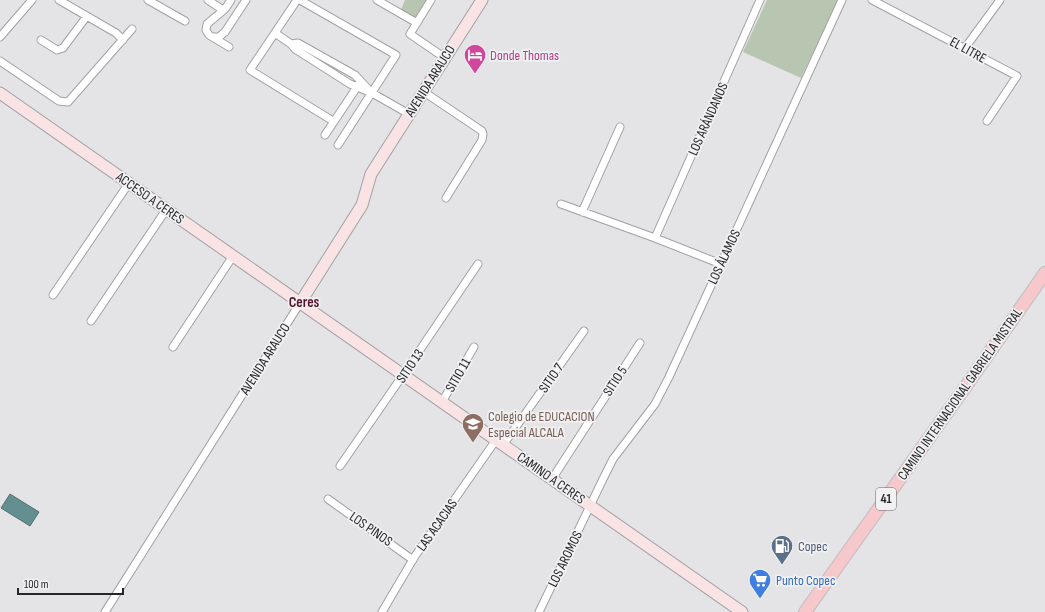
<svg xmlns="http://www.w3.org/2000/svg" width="1045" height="612" viewBox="0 0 1045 612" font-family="'Sofia Sans Condensed',sans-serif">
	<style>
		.green { fill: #b8c5b1 }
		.water { fill: #638f90; stroke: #517071 }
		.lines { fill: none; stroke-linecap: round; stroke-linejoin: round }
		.street-casing { stroke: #a1a1a3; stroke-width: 9 }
		.secondary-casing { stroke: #a1a1a3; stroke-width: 13 }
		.primary-casing { stroke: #bebebe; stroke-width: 14 }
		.street { stroke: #fff; stroke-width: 7 }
		.secondary { stroke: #fae3e5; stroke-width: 11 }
		.primary { stroke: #f6c7cb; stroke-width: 12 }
		.labels { text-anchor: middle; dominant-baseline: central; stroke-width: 3.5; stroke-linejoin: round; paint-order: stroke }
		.shield { fill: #f1f1f3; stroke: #646465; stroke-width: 1 }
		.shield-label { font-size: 13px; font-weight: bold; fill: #272728 }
		.street-label { font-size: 14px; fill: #272728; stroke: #f1f1f3 }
		.hotel-label { font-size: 14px; fill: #b23c85; stroke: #f1f1f3; text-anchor: start }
		.education-label { font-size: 14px; fill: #785e54; stroke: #f1f1f3; text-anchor: start }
		.service-label { font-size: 14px; fill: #4e5e75; stroke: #f1f1f3; text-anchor: start }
		.shop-label { font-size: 14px; fill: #366cbe; stroke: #f1f1f3; text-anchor: start }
		.neighbourhood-label { font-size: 15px; font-weight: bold; fill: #591428; stroke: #f1f1f3 }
	</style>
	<rect width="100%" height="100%" fill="#e4e4e6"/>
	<path class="green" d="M405,0H430L418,20L401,10Z
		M767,0H838L801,78L743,52Z"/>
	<path class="water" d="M10,494L39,512L30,526L1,508Z"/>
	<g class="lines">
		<g class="street-casing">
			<path id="street" d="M59,0L116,33L123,40
				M148,0L185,21
				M208,0L223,10
				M297,0L250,70L333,121
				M300,0L396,55L338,145
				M377,0L417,23
				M431,0L410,34L445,58
				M872,0L1017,76L987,121
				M275,33L291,44L295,49L350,84L372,93L409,114
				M0,37L32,0
				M214,37H219L225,32L246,0
				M41,40L57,50L63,48L87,16
				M291,44L298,43L355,75L369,90
				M229,47L209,35L206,30L207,24L225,9L231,0
				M965,48L1000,0
				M0,61L59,101L68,102L132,29
				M424,92L482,131L483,134L482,140L446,198
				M325,135L359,84
				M561,204L655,238L721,264
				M582,212L620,127
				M655,238L760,0
				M53,295L129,183
				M91,321L166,210
				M173,347L233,256
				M442,402L474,347
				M503,445L584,331
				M340,466L403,375L478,264
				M552,479L640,343
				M328,499L413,560
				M105,612L300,303
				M382,612L415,556L496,440
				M539,612L603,479L613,459L655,404L669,377L842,0"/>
		</g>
		<g class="secondary-casing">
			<path id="secondary" d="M0,93L742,612
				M300,303L362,205L371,174L482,0"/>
		</g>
		<g class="primary-casing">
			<path id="primary" d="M805,612L966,386L1045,273"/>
		</g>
		<use href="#street" class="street"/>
		<use href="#secondary" class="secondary"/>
		<use href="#primary" class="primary"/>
	</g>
	<defs>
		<g id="hotel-pin" transform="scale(1.15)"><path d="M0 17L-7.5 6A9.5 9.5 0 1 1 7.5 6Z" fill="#d1479c" stroke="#f1f1f3"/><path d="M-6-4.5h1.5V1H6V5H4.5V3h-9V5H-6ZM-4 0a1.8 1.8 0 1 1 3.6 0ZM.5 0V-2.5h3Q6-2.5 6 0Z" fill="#fff"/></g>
		<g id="school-pin" transform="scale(1.15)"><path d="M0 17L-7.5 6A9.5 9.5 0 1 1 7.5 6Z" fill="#8d6e63" stroke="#f1f1f3"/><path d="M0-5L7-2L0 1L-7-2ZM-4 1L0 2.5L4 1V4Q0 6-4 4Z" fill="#fff"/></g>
		<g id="fuel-pin" transform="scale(1.15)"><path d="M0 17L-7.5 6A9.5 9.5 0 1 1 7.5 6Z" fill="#5c6f8a" stroke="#f1f1f3"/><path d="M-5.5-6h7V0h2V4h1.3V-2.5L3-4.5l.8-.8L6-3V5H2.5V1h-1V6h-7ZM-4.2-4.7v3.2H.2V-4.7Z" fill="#fff"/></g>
		<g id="supermarket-pin" transform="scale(1.15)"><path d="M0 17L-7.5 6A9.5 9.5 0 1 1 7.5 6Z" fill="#3f7fe0" stroke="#f1f1f3"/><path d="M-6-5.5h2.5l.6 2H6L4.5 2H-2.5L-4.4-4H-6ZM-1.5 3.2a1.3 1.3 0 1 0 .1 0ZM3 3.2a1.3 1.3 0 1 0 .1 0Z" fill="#fff"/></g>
	</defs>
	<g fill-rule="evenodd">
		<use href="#hotel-pin" x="475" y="55"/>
		<use href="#school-pin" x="473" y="424"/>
		<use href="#fuel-pin" x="782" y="546"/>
		<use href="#supermarket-pin" x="760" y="580"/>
	</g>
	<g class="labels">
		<rect class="shield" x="876" y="488" width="20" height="22" rx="3"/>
		<g class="shield-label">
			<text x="886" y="499">41</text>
		</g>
		<g class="street-label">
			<text transform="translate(968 50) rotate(29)">EL LITRE</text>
			<text transform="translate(430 81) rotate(-58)">AVENIDA ARAUCO</text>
			<text transform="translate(708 119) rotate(-66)">LOS ARÁNDANOS</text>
			<text transform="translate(150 198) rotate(35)">ACCESO A CERES</text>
			<text transform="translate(724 257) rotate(-65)">LOS ÁLAMOS</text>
			<text transform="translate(265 359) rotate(-58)">AVENIDA ARAUCO</text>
			<text transform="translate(410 366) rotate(-56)">SITIO 13</text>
			<text transform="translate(458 375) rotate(-60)">SITIO 11</text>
			<text transform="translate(551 378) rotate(-55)">SITIO 7</text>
			<text transform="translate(615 381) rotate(-57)">SITIO 5</text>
			<text transform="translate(960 394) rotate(-55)">CAMINO INTERNACIONAL GABRIELA MISTRAL</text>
			<text transform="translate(551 478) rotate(35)">CAMINO A CERES</text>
			<text transform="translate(437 525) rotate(-55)">LAS ACACIAS</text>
			<text transform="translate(371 529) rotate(35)">LOS PINOS</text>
			<text transform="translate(565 559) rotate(-64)">LOS AROMOS</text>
		</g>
		<g class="hotel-label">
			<text x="490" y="55">Donde Thomas</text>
		</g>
		<g class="education-label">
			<text x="488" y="416">Colegio de EDUCACION<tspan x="488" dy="16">Especial ALCALA</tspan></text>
		</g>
		<g class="service-label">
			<text x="798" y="546">Copec</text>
		</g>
		<g class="shop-label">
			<text x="776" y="580">Punto Copec</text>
		</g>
		<g class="neighbourhood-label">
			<text x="304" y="302">Ceres</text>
		</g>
	</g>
	<path d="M18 588v6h105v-6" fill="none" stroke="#272728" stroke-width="2"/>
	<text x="24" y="588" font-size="12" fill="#272728" stroke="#f1f1f3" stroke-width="3" paint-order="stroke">100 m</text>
</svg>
